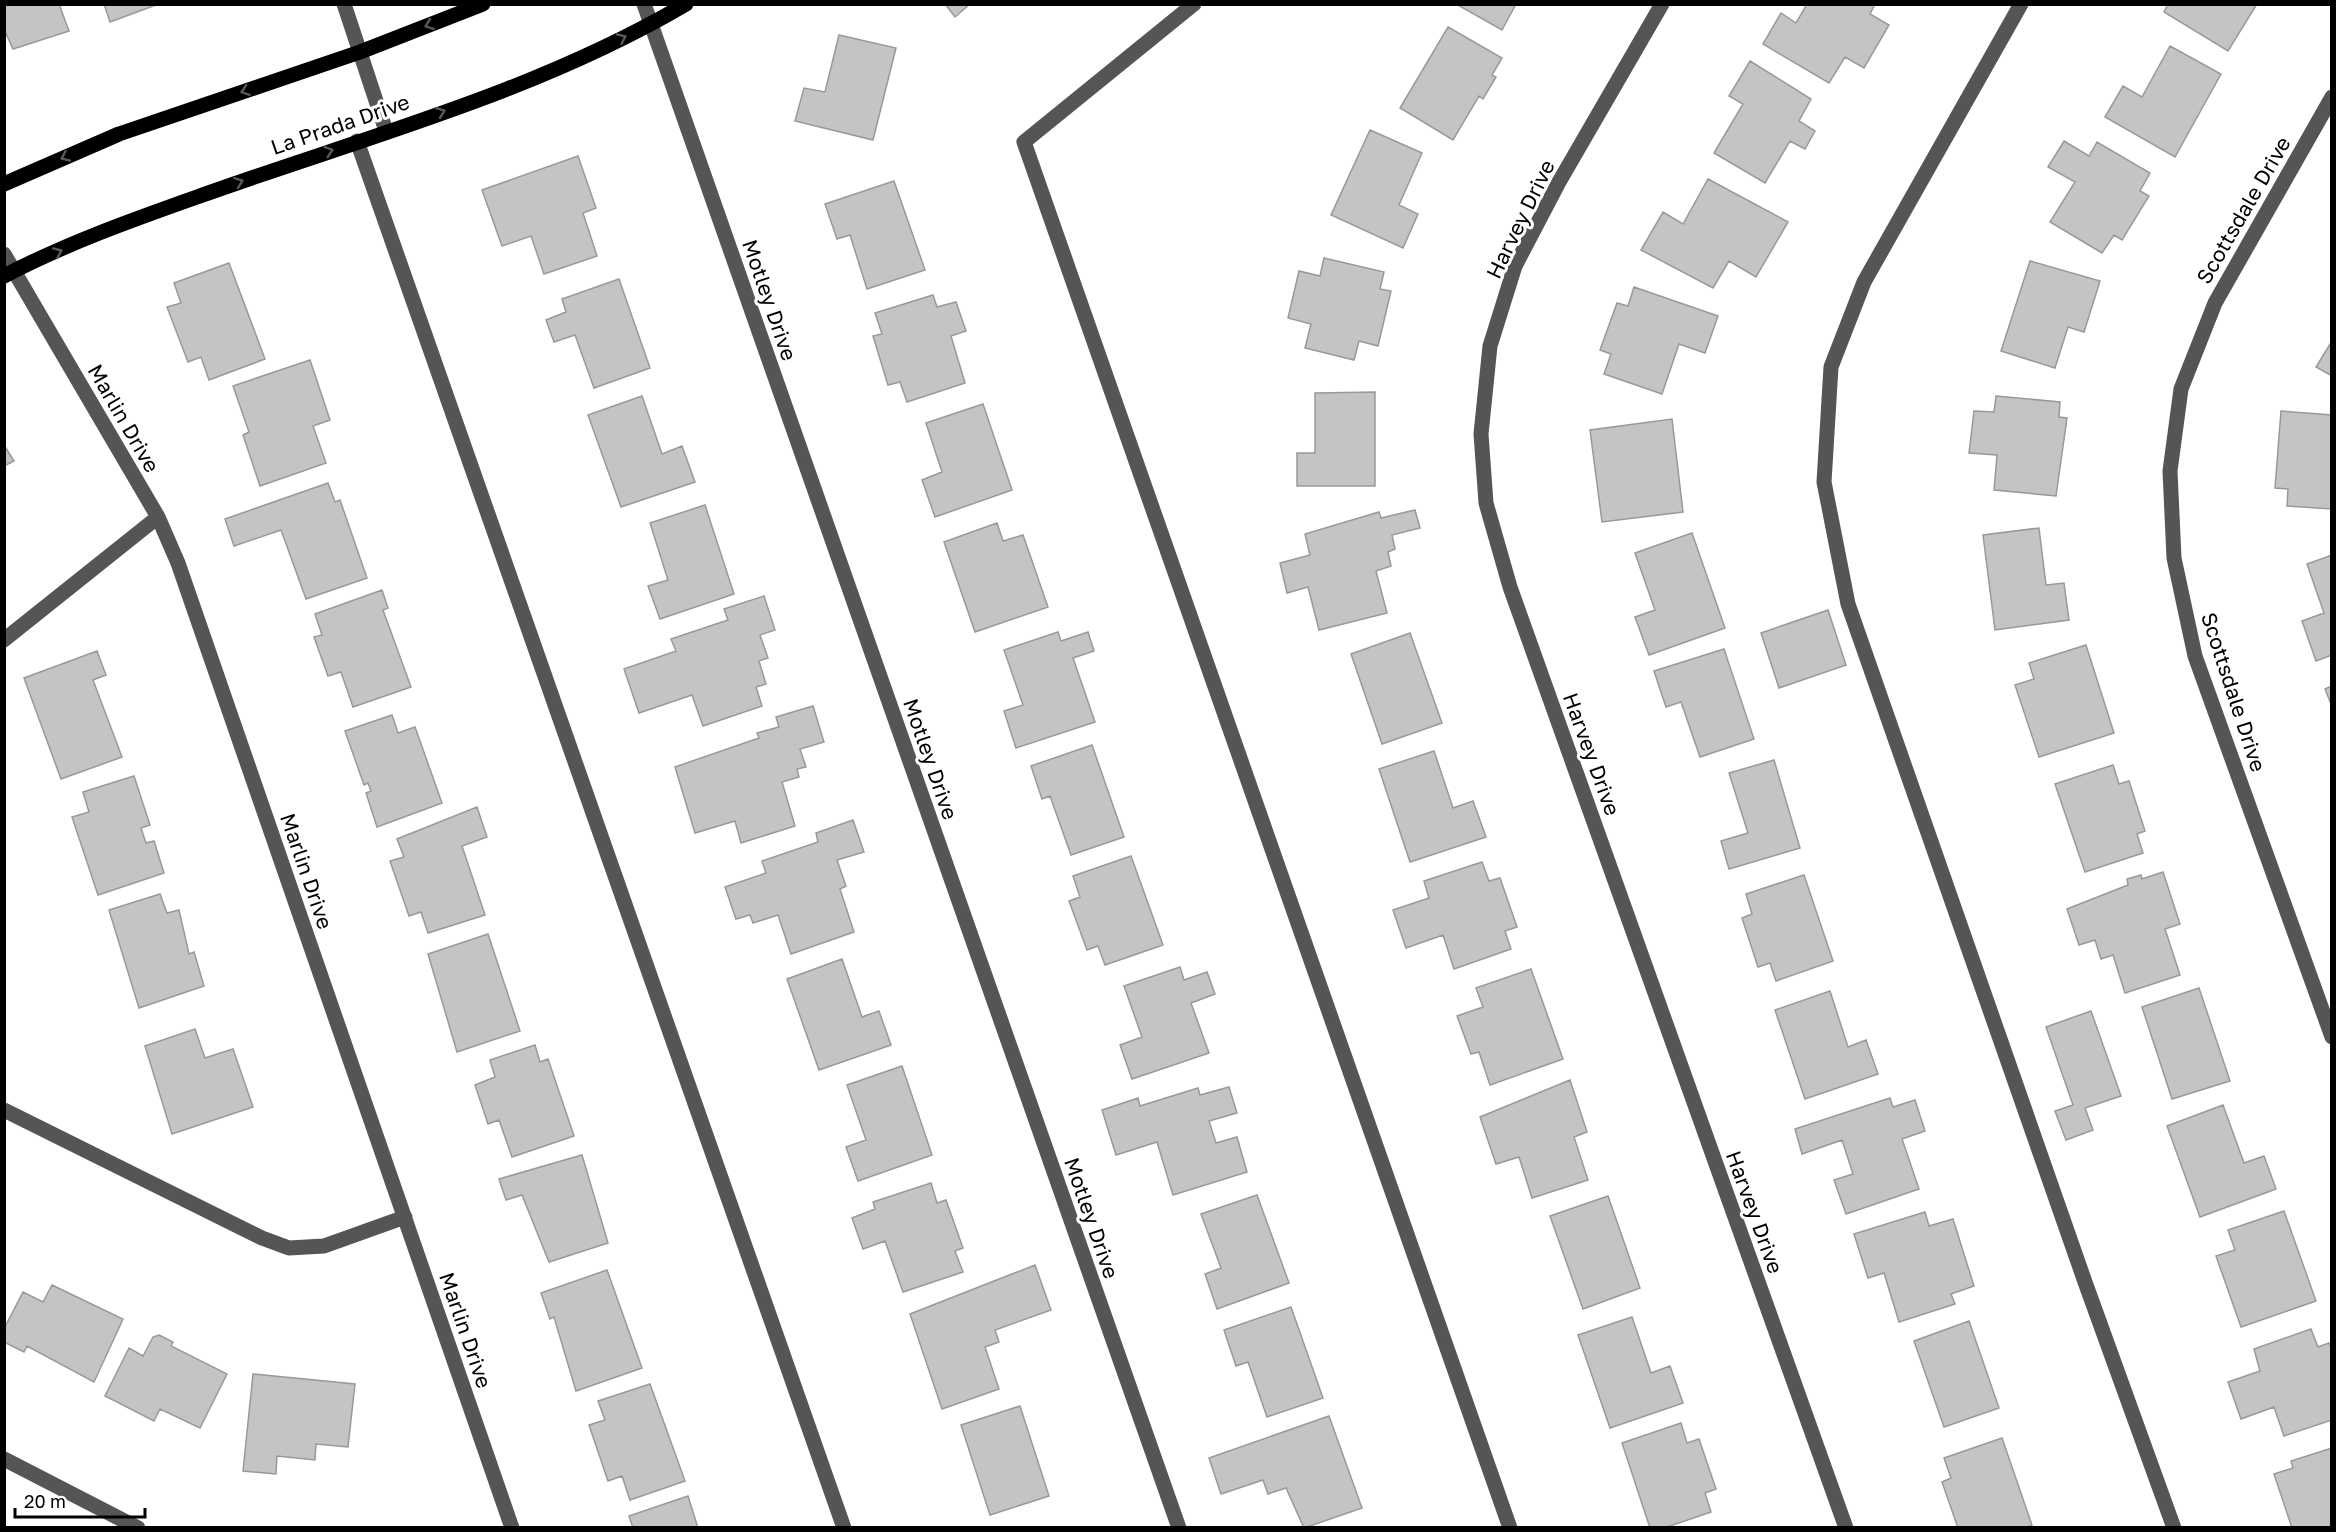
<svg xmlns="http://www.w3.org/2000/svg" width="2336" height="1532" viewBox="0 0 2336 1532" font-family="'Golos Text',sans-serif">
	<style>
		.building { fill: #c4c4c4; stroke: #999; stroke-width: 1.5 }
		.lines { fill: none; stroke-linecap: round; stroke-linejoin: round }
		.minor { stroke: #555; stroke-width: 15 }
		.major { stroke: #000; stroke-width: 15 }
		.oneway { stroke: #595959 }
		.labels { text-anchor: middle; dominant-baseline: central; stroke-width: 6; stroke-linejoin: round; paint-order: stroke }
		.street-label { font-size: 21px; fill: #000; stroke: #fff }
	</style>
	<rect width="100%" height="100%" fill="#fff"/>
	<path class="building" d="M4,4H59L69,31L13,49L4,29Z
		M104,4H156V5L110,22Z
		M945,4H970L955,17Z
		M1456,4H1516L1502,30Z
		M1807,4H1875L1870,14L1889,25L1864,68L1845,57L1829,83L1763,44L1781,13L1796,23Z
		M2168,4H2257L2228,51L2164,12Z
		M1448,27L1502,58L1492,75L1496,77L1483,99L1479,96L1453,140L1400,108Z
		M839,35L896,48L873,140L795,121L804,88L825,92Z
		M2170,46L2221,74L2175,157L2105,117L2123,86L2142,97Z
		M1750,61L1811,99L1799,121L1815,131L1805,149L1790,141L1765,183L1714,153L1743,104L1729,96Z
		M1370,130L1422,153L1399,205L1418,214L1403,248L1331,215Z
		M2064,141L2089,156L2097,142L2150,173L2140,191L2149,196L2122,240L2114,235L2102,253L2050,222L2075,182L2048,167Z
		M578,156L596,208L583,213L597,256L544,274L531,236L502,246L482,190Z
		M1708,179L1788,222L1756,277L1729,261L1713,288L1641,250L1663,212L1683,224Z
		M894,181L925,270L867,289L850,235L837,239L825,204Z
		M1324,258L1384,272L1380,289L1391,291L1378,346L1359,341L1354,360L1305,348L1311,324L1288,318L1299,271L1320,276Z
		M2030,261L2100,281L2084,332L2068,327L2055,368L2001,351Z
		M229,263L265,359L209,380L201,357L188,362L167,307L181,303L174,283Z
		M619,279L650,368L594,388L575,335L554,342L546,320L566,312L562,299Z
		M1634,287L1718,316L1705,353L1679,344L1662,394L1604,374L1611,354L1600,350L1617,303L1628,306Z
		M933,295L937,307L956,302L966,331L951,336L965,383L907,402L900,382L888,385L873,336L882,334L875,313Z
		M2332,341V376L2316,367Z
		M310,360L330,420L313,426L326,463L260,486L243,435L249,432L233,386Z
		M1375,392V486H1297V453H1315V393Z
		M642,396L662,454L682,446L695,482L621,507L588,415Z
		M1996,396L2060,402L2059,417L2067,418L2056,496L1994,490L1997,455L1969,453L1974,411L1994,412Z
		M983,404L1012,490L935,517L922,480L942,472L926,423Z
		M2281,411L2332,415V509L2287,506L2288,489L2275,488Z
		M1672,419L1683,512L1602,522L1590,430Z
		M4,445L14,461L4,466Z
		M328,483L335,502L340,500L367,578L306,599L281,530L234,546L225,519Z
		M705,505L734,594L660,619L648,586L668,580L650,523Z
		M1415,510L1420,528L1392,535L1395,549L1388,552L1391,566L1376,571L1387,613L1319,630L1308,587L1287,593L1280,563L1310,555L1305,534L1379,512L1381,518Z
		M997,523L1003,541L1023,535L1048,607L975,632L944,542Z
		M2039,528L2046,585L2064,583L2069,620L1995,630L1983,535Z
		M1692,533L1725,628L1649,655L1635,617L1655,610L1635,553Z
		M2332,555V655L2316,661L2302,621L2324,613L2307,564Z
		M382,590L388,608L383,610L411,687L353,707L341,672L328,676L314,637L322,635L315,614Z
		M764,596L775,630L760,635L768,658L759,661L766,684L756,687L762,706L703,726L692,695L639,713L624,669L676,651L671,639L728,620L724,609Z
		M1828,610L1846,665L1779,688L1761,633Z
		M1058,632L1061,641L1088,632L1094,651L1073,658L1095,722L1016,748L1004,711L1023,705L1004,650Z
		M1410,633L1442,723L1382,744L1351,654Z
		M2086,645L2114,733L2039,757L2015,685L2034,679L2029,663Z
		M1724,649L1754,739L1700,757L1681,702L1666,707L1654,671Z
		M97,651L106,675L93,680L122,757L61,779L24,678Z
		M2332,686V707L2325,689Z
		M813,706L824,742L800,749L806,767L797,769L799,777L782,782L795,826L741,843L735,821L695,833L675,767L759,738L757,733L779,727L776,717Z
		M392,715L398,733L415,727L442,803L377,827L366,793L371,791L368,783L364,785L345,731Z
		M1092,745L1124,837L1071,855L1050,796L1042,799L1031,766Z
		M1434,751L1453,808L1473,801L1486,837L1410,862L1379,769Z
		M1774,760L1800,848L1729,869L1721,841L1748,833L1729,773Z
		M2113,765L2119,784L2129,781L2145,831L2137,834L2143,853L2085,872L2055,784Z
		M134,776L150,825L141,828L146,843L154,841L164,873L98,895L72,817L89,812L83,792Z
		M477,807L487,837L462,846L485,915L428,933L421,912L409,916L390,861L404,857L397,839Z
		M853,820L864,852L837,860L846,886L840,889L854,932L791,954L778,915L753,923L750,915L736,919L725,887L766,873L762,861L818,842L816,833Z
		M1131,856L1163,945L1105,965L1098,946L1087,950L1069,901L1080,897L1073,876Z
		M1482,862L1489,881L1500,878L1517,927L1505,931L1511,949L1454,969L1443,935L1406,948L1393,910L1429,898L1424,881Z
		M2163,872L2180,924L2165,929L2180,975L2125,993L2113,955L2101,959L2095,940L2079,945L2067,909L2128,885L2127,879L2141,875L2142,879Z
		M1804,875L1833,961L1776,981L1770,963L1758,967L1742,918L1752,914L1746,894Z
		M160,894L167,913L179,910L189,954L194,952L204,986L139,1008L109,910Z
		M488,934L520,1031L457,1052L428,954Z
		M842,959L862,1017L879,1011L891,1045L819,1070L787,979Z
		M1180,967L1184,980L1207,972L1215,994L1191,1003L1209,1053L1132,1079L1120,1045L1142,1037L1124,986Z
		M1531,969L1563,1059L1490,1085L1479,1052L1471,1054L1457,1016L1483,1007L1476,988Z
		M2199,988L2230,1081L2172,1099L2142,1007Z
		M1830,991L1848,1047L1866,1040L1878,1074L1805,1099L1775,1010Z
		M2091,1011L2121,1096L2085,1108L2093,1130L2066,1140L2055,1111L2073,1105L2046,1027Z
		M195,1029L205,1058L233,1049L253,1107L172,1134L145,1046Z
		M535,1045L540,1062L548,1059L574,1136L512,1157L499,1120L488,1124L475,1085L495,1077L490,1060Z
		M902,1066L932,1155L858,1181L846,1147L866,1140L847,1085Z
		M1570,1080L1587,1132L1574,1137L1588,1180L1532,1198L1519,1157L1496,1164L1480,1117Z
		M1229,1087L1237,1113L1209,1121L1216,1143L1237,1137L1247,1172L1173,1195L1157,1142L1116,1155L1102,1110L1138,1098L1140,1106L1198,1088L1200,1095Z
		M1890,1098L1893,1107L1915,1100L1925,1131L1902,1139L1919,1189L1846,1214L1834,1180L1853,1174L1842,1140L1802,1154L1795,1129Z
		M2223,1105L2244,1163L2264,1156L2276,1189L2200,1217L2167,1126Z
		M582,1155L608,1243L549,1262L522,1195L506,1200L499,1179Z
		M931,1183L937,1203L946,1200L963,1248L955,1251L963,1272L903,1292L885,1241L863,1249L852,1218L875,1209L873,1202Z
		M1257,1195L1289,1283L1217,1309L1205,1274L1221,1268L1201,1214Z
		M1608,1196L1640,1288L1583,1309L1550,1216Z
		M2284,1211L2316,1301L2241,1327L2216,1256L2235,1250L2228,1230Z
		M1925,1212L1929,1226L1953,1219L1974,1286L1951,1294L1955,1304L1899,1322L1884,1273L1868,1278L1854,1234Z
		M1035,1265L1051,1310L995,1330L999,1342L985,1347L999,1389L942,1409L910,1314Z
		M607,1270L642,1368L576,1391L554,1317L550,1319L541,1293Z
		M52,1285L123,1319L94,1382L27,1346L24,1352L4,1342V1329L23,1292L43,1302Z
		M1291,1307L1323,1398L1267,1417L1248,1362L1236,1366L1224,1330Z
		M1632,1317L1651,1373L1670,1366L1683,1403L1610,1428L1578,1335Z
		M1969,1321L1999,1408L1944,1427L1914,1341Z
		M2311,1329L2318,1347L2329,1343L2332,1350V1420L2284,1436L2274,1407L2241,1419L2228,1382L2260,1371L2254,1349Z
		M159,1335L173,1342L171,1346L227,1374L200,1428L160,1409L154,1421L105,1396L129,1348L143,1356L153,1337Z
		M253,1374L355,1384L348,1447L316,1444L315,1460L277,1456L276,1474L243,1471Z
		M650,1384L685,1481L630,1500L622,1476L608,1481L589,1425L605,1420L598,1401Z
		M1020,1406L1049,1496L990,1515L961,1425Z
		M1329,1416L1362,1508L1304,1528L1286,1488L1268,1494L1263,1480L1221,1494L1209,1458Z
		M1681,1423L1687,1443L1699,1439L1716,1489L1705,1493L1711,1512L1664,1528H1650L1622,1443Z
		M2002,1438L2032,1525L2025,1528H1958L1942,1482L1951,1478L1944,1458Z
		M2332,1448V1528H2292L2274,1474L2293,1468L2291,1461Z
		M688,1496L698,1528H633L629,1516Z"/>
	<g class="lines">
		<path class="minor" d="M344,4L386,131
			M644,4L1179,1528
			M1194,4L1024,142L1510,1528
			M1662,4L1559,182L1515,266L1490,346L1481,434L1486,503L1510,587L1846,1528
			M2021,4L1864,282L1831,367L1824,482L1848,604L2085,1282L2174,1528
			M2332,97L2215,303L2181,389L2170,471L2174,558L2195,656L2332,1037
			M357,141L844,1528
			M4,254L158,517L178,563L512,1528
			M4,640L158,517
			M4,1110L262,1238L289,1248L324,1246L405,1217
			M4,1459L138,1528"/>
		<path class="major" d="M4,184L119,134L360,52L483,4
			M4,276C65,244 132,220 197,197C361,138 535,93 686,4"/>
	</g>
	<defs><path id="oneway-chevron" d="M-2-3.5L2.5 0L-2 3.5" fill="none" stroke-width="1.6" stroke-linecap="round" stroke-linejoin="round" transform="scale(1.5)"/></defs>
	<g class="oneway">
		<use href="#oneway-chevron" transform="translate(429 25) rotate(159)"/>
		<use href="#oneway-chevron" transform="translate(622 38) rotate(-24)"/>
		<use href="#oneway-chevron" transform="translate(245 91) rotate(161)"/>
		<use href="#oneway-chevron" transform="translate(441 112) rotate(-20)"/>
		<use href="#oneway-chevron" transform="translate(329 151) rotate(-18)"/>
		<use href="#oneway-chevron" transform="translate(65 157) rotate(156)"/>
		<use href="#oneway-chevron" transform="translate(239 182) rotate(-20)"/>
		<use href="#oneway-chevron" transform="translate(58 252) rotate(-24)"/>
	</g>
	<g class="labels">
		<g class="street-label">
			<text transform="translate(340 124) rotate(-19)">La Prada Drive</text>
			<text transform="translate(2243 210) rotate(-60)">Scottsdale Drive</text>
			<text transform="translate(1520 219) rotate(-64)">Harvey Drive</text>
			<text transform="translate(770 300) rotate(71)">Motley Drive</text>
			<text transform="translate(124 418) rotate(60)">Marlin Drive</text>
			<text transform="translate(2234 692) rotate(72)">Scottsdale Drive</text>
			<text transform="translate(1592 754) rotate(70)">Harvey Drive</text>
			<text transform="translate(931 759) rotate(71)">Motley Drive</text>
			<text transform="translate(307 871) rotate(71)">Marlin Drive</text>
			<text transform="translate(1755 1212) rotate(70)">Harvey Drive</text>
			<text transform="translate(1092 1218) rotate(71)">Motley Drive</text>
			<text transform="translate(466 1330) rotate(71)">Marlin Drive</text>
		</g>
	</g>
	<rect width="2336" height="1532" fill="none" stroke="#000000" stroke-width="12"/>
	<path d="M15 1508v9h130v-9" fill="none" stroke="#000000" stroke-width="3"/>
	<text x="24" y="1508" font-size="18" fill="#000000" stroke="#ffffff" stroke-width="4.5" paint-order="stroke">20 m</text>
</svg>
